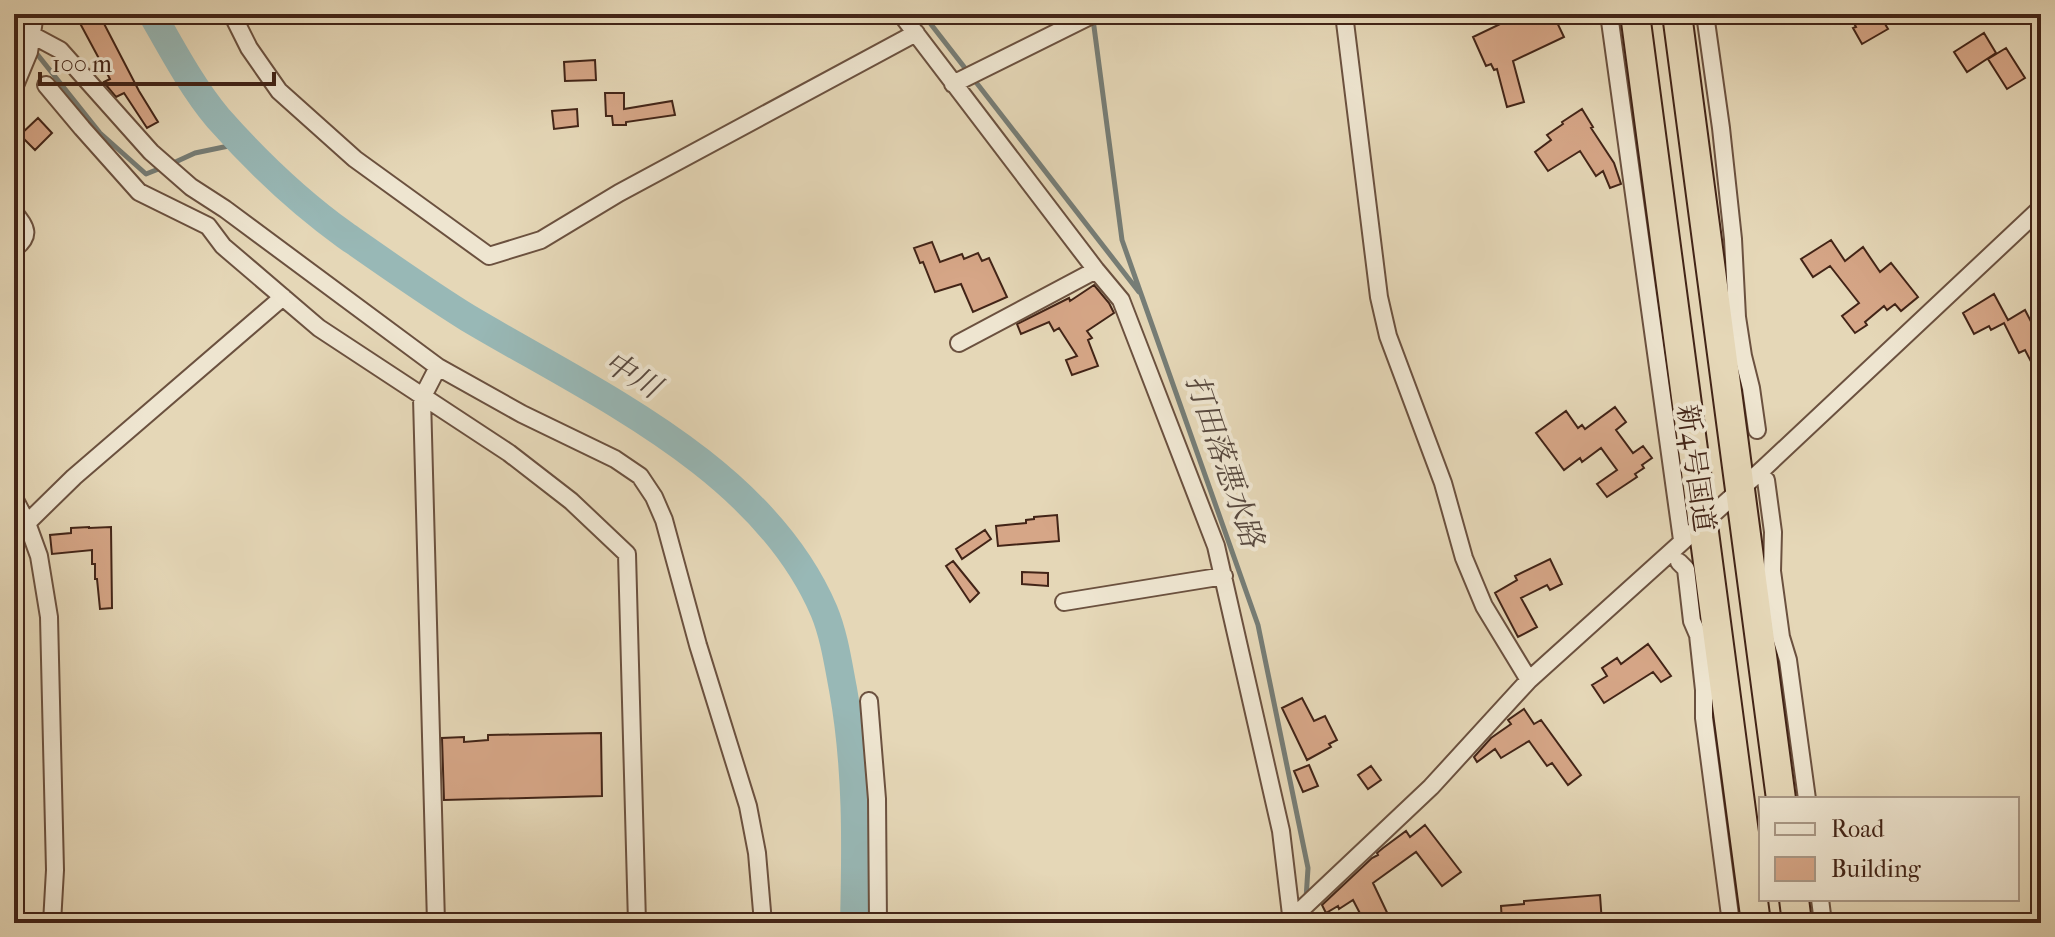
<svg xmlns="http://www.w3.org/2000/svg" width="2055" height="937" viewBox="0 0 2055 937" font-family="'IM FELL French Canon','Noto Serif JP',serif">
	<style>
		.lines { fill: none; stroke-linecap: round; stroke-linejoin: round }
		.stream { stroke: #767d76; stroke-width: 5 }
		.river { stroke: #98b8b6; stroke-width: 28 }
		.building { fill: #d6a687; stroke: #422417; stroke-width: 2 }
		.street-casing { stroke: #6b513f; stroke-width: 20 }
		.highway-casing { stroke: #422417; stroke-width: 32 }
		.street { stroke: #eee5d0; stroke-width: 16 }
		.highway { stroke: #e5d7b7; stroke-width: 28 }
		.labels { text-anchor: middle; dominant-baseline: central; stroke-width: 8; stroke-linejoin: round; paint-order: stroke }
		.street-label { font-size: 28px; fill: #422417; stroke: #eee5d0 }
		.water-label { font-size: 30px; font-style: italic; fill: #58493f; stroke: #eee5d0 }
	</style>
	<rect width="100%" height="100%" fill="#e5d7b7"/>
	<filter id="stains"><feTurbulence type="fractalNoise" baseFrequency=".0025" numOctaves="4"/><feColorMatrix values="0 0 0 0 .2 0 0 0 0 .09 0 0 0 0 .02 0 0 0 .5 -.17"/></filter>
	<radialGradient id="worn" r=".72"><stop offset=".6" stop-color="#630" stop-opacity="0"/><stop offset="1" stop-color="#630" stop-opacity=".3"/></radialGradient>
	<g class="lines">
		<path class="stream" d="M18,14L16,26L27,41
			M923,14L1139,292
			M1093,19L1122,240L1258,625L1308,868L1306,899
			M33,49L100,133L146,174L161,168
			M171,164L195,153L243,143"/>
		<path class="river" d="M152,14C172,49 192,87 218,118C256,161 299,202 345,235C385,263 426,292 468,318C594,393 763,468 824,611C834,635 838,663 843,689C857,767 856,844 854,923"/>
	</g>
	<path class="building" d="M75,14H99L139,91L158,122L147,128L124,93L116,97L106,85L104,82L110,79Z
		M1521,14H1553L1564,37L1513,61L1524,102L1507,107L1497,69L1494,70L1491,64L1486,66L1473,37Z
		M1859,14H1879L1888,29L1862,44L1853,28L1856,27L1851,18Z
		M1984,33L1996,53L1967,72L1954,52Z
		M2006,48L2025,78L2007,89L1988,59Z
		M595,60L596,80L565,81L564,62Z
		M605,93H624V109L672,101L675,115L626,122V125H613L612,116H606Z
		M577,109L578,126L554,129L552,111Z
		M1582,109L1593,127L1591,128L1614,163L1621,184L1610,188L1603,171L1596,176L1580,151L1548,171L1535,152L1551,140L1547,135L1563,124L1562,122Z
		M38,118L52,133L35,150L20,135Z
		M1831,240L1845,261L1863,247L1880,272L1891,263L1918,297L1901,311L1895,304L1887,310L1884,306L1865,322L1867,325L1855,333L1842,316L1859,303L1830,266L1813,277L1801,259Z
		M932,242L940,262L962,254L964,259L978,253L982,261L989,258L1007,297L973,312L961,284L935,292L923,262L920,263L914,248Z
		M1094,285L1109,303L1114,313L1087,331L1092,338L1088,340L1098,366L1072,375L1066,360L1077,356L1059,328L1054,331L1049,322L1021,334L1017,324L1069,298L1070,301Z
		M1994,294L2008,320L2025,310L2041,341V381L2025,350L2019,353L2004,323L1991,330L1989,326L1974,334L1963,313Z
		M1615,407L1626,422L1616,430L1633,453L1643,446L1652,458L1642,465L1644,468L1635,474L1637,477L1607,497L1597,484L1617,470L1601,448L1582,462L1580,458L1564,470L1536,433L1566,411L1578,428L1582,425L1585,429Z
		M1057,515L1059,541L998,546L996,526L1026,523V520L1034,519V517Z
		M89,527V528L111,527L112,608L100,609L97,579H95V564H92V550L52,554L50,535L71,533V528Z
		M985,530L991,539L962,559L956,549Z
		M1550,559L1562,584L1550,590L1547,585L1521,598L1537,627L1518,637L1495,593L1517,580L1515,576Z
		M953,561L979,593L970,602L946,566Z
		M1022,572L1048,573V586L1022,584Z
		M1648,644L1671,676L1661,682L1653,672L1604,703L1592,685L1607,676L1602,668L1617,658L1621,664Z
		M1302,698L1314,721L1325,716L1337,740L1329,744L1331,747L1307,760L1282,708Z
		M1524,709L1534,724L1541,720L1581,775L1568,785L1552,763L1547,766L1529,741L1501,758L1495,749L1477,762L1474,757L1491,738L1511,724L1508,720Z
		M601,733L602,796L444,800L442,738L464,737V742L488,740V735Z
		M1309,765L1318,786L1303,792L1294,771Z
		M1371,766L1381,780L1368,789L1358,775Z
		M1425,825L1461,872L1442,886L1416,852L1373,883L1392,923H1365L1353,900L1339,909L1338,906L1326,913L1322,905L1372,858L1378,855L1377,853L1383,848L1406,831L1410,837Z
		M1600,895L1602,923H1502L1501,906L1524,904V901Z"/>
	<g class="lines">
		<g class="street-casing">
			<path id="street" d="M232,14L249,48L279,91L355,159L489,256L541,240L619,193L916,33
				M901,14L1096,270L1121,300L1216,546L1281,831L1292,923
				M1344,14L1379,297L1388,336L1443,483L1464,558L1484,606L1529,680
				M1609,14L1682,540
				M1705,14L1721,128L1733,239L1737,317L1743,356L1751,388L1757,430
				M32,35L60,50L151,152L191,187L225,209L438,367L522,414L615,459L640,476L654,497L664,520L698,645L748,806L757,853L763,923
				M953,84L1094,14
				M46,85L82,128L139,192L208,226L223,246L319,328L509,453L571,501L627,554L637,923
				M14,88L29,52L35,14
				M14,212C26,228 32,235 14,249
				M959,343L1096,270
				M1766,480L1773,532L1772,571L1781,637L1788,660L1807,799
				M14,498L27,523L39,556L49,617L55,870L52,923
				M27,523L74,477L283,297
				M1679,562L1686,569L1692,621L1698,635L1704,690V718L1731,923
				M1064,602L1224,576
				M869,701L877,799L878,923
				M1820,899L1823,923
				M436,923L422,398L438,367
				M1287,923L1431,787L1529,680L1764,468L2041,208"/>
		</g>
		<g class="highway-casing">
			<path id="highway" d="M1635,14L1756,923
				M1677,14L1781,799
				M1794,899L1797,923"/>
		</g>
		<use href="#street" class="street"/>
		<use href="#highway" class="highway"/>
	</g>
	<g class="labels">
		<g class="street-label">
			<text transform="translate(1696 468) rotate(82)">新4号国道</text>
		</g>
		<g class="water-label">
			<text transform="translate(632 375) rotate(31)">中川</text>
			<text transform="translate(1224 461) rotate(71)">打田落悪水路</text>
		</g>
	</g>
	<rect width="2055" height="937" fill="none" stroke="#e5d7b7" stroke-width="48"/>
	<rect x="16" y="16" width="2023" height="905" fill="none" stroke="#422417" stroke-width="4"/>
	<rect x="24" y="24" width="2007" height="889" fill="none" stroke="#422417" stroke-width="2"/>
	<rect x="1759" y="797" width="260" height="104" fill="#eee5d0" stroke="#a99886" stroke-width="2"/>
	<rect x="1775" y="823" width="40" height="12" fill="#eee5d0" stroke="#a99886" stroke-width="2"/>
	<text x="1831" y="837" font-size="24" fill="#422417">Road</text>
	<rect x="1775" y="857" width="40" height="24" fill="#d6a687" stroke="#a99886" stroke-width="2"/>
	<text x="1831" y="877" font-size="24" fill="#422417">Building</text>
	<path d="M40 72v12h234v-12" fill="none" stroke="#422417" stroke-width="4"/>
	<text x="52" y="72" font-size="24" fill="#422417" stroke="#eee5d0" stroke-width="6" paint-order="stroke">100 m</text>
	<rect width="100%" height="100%" filter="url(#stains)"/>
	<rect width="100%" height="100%" fill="url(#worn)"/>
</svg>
